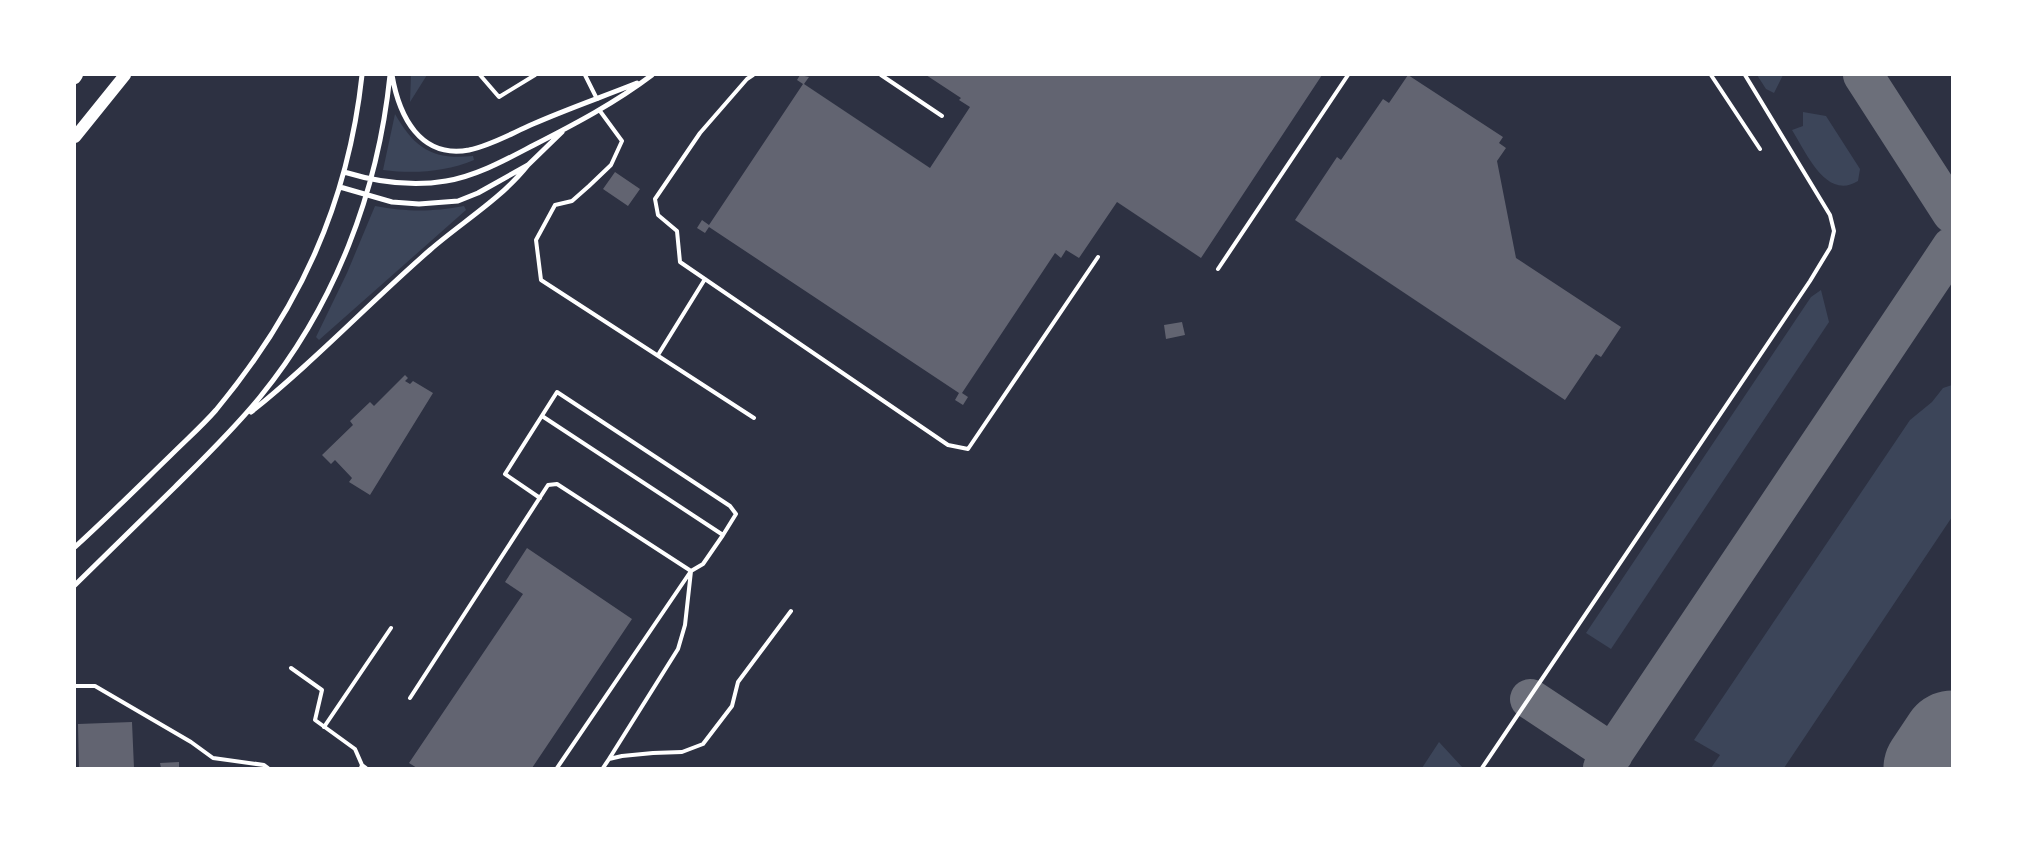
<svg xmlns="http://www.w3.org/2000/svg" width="2027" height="843" viewBox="0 0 2027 843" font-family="Arial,sans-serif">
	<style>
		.green { fill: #3c4559 }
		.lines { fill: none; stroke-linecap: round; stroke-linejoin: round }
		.taxiway { stroke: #6c6f7a; stroke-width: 40 }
		.runway { stroke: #6c6f7a; stroke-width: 101 }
		.building { fill: #626471 }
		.service { stroke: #fff; stroke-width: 4 }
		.minor { stroke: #fff; stroke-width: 5 }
		.trunk { stroke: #fff; stroke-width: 12 }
	</style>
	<rect width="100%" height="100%" fill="#2d3142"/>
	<path class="green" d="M411,75H427L410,102Z
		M1757,75H1783L1774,93L1766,89Z
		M1803,112L1826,116L1860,169L1858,181C1826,201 1806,152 1792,130L1803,126Z
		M395,114C415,149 433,160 473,156L474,160C445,172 414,174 383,170Z
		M375,206C408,212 431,212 464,206L466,210L319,340L316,337L347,273Z
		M1821,290L1829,322L1611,649L1586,633L1811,297Z
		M1952,385V517L1784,768H1711L1720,755L1694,740L1910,420L1932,402L1943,388Z
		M1439,742L1463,768H1422Z"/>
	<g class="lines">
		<path class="taxiway" d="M1863,75L1952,213
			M1530,699L1613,754
			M1603,768L1952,247
			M1942,768L1952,757"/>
		<path class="runway" d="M1934,768L1952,741"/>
	</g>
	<path class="building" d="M800,75L809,77L804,84L930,168L970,107L959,100L961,98L926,75H1322L1201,258L1117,202L1079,258L1066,250L1061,258L1055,253L962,393L968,397L963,405L955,400L959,393L709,227L705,233L697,228L702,220L709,225L803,84L797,80Z
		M1408,75L1503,137L1499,143L1506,148L1497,161L1516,258L1621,327L1601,357L1596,354L1565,400L1295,220L1337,157L1341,160L1383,99L1389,103Z
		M615,172L640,189L628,206L603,189Z
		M1182,322L1185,335L1166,339L1164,325Z
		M405,375L408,378L405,381L410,384L413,381L433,393L370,495L349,482L352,478L335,460L331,464L322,455L353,425L350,421L370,402L374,406Z
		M527,548L632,619L532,768H417L409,763L523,594L505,582Z
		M132,722L134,768H79L78,724Z
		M179,762V768H161L160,763Z"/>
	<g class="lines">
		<path class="service" d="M480,75L499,97L535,75
			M585,75L597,99
			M753,75L747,79L700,133L655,199L658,215L677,231L680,262L948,445L968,449L1098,257
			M881,75L942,116
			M1711,75L1760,149
			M600,111L622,141L611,165L589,186L572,201L555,205L536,240L541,280L754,418
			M1218,269L1348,75
			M658,355L705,279
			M542,416L723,535L703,564L691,571L557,768
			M540,498L505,474L557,392L730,506L736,514L723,535
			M291,668L322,690L315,720L355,749L362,765
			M75,686H95L191,742L213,758L264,765L268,768
			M410,698L548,485L557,484L691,571L685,625L678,649L609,759
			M324,727L391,628
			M361,768L362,765L366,768
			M603,768L609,759L622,756L653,753L682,752L703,744L732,706L738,682L791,611
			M1482,768L1810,281L1830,248L1834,231L1830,215L1745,75"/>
		<path class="minor" d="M392,75C399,116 420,159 469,150C492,145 512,133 533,124C567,109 602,97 637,83
			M344,172C377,182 412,187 446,181C477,176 507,159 534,145C575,124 615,103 652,75
			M340,187L392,202L419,204L458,201L478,193L528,165L562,132
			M251,412C314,362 369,303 430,250C462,222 501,199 528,165
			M75,547C108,517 139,486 171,455C186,440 202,426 216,410C299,310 348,204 362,75
			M75,585C108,553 141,520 175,487C204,458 234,429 260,397C335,305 378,192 390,75"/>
		<path class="trunk" d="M75,78L77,75
			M75,137L125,75"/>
	</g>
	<rect width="2027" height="843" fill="none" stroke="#ffffff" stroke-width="152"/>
</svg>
